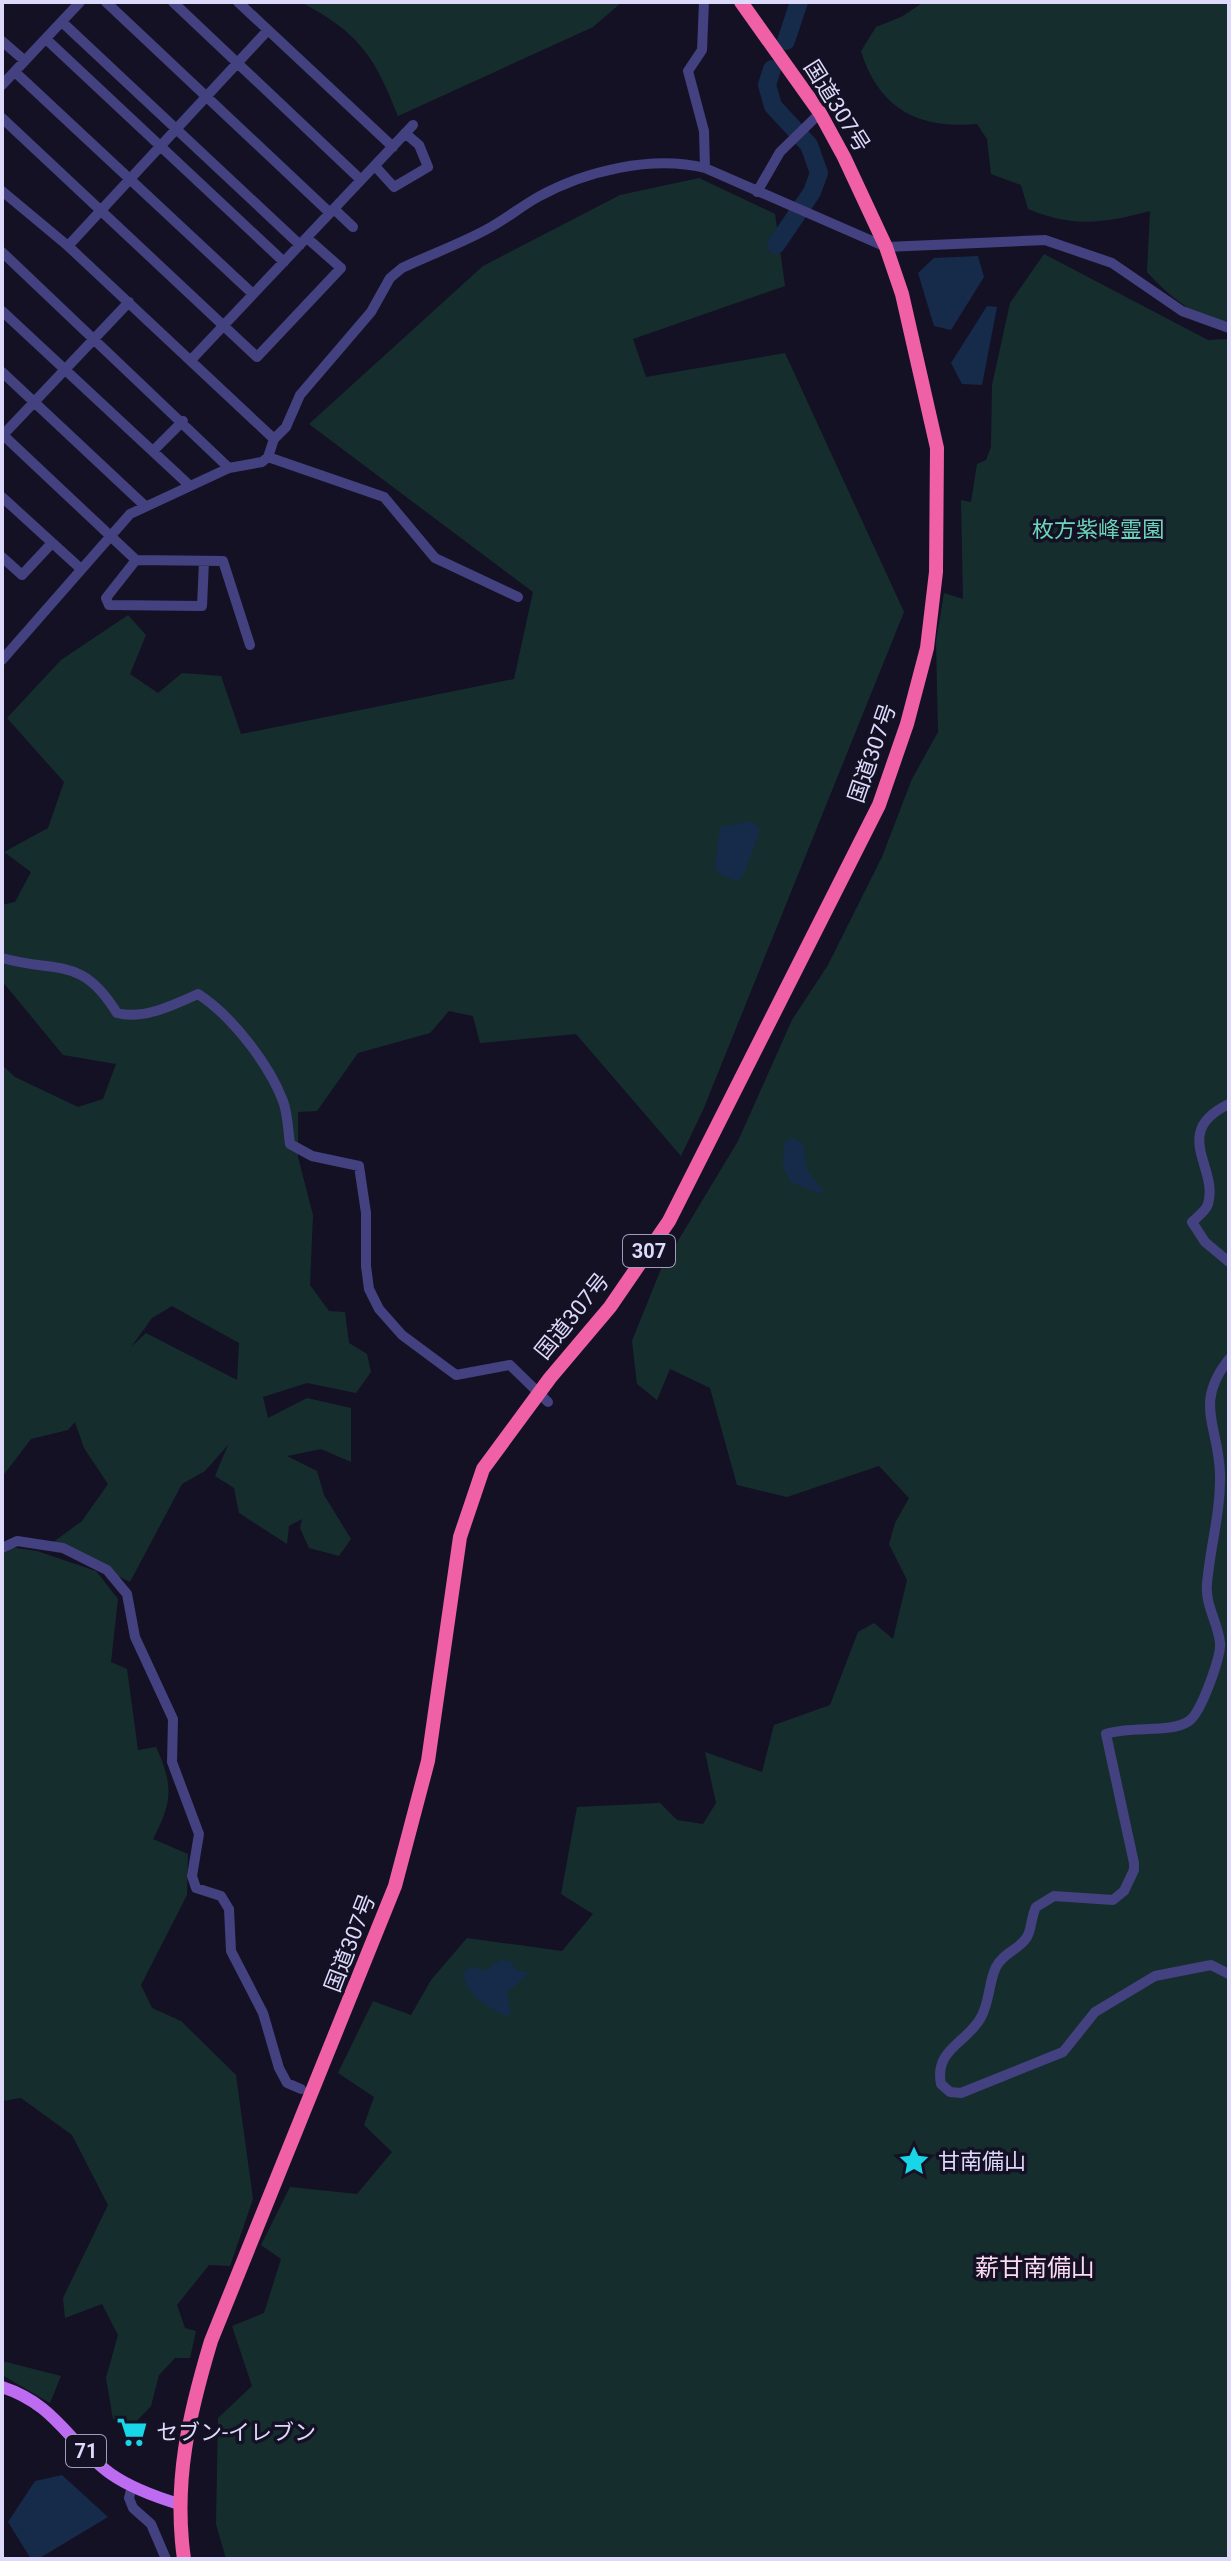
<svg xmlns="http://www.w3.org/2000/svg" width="1231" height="2561" viewBox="0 0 1231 2561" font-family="Roboto,'Noto Sans JP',sans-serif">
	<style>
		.green { fill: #152e2d; fill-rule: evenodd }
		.water { fill: #162b4a }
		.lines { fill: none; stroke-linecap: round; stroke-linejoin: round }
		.river { stroke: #162b4a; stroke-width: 18 }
		.minor { stroke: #43417f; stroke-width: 10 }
		.major { stroke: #bd6bf0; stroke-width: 12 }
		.highway { stroke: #ef60a6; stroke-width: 14 }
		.labels { text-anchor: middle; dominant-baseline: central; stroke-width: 7; stroke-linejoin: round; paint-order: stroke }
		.shield { fill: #141125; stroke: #a09dbb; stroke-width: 2 }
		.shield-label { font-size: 20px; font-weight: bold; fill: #dcd9fb }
		.street-label { font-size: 22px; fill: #dcd9fb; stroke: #141125 }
		.park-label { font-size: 22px; fill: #6cd4b9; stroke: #141125 }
		.poi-label { font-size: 22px; fill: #dcd9fb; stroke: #141125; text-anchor: start }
		.neighbourhood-label { font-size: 24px; fill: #fbdbf0; stroke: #141125 }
	</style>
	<rect width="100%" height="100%" fill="#141125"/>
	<path class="green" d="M300,2H622L593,27L398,116C375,57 359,32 300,2Z
		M924,2H1229V322C1197,321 1168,295 1147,272L1150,211C1104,223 1074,228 1028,209L1021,185L991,174L987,139L977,124C918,129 879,109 861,51L876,27L901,17Z
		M699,178L775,214L785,286L633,339L646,377L785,353L904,612L703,1110L681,1156L576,1034L480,1043L473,1016L449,1011L430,1033L358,1053L317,1111L298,1112V1157L313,1215L310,1285L329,1311L345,1312L349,1343L367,1354L371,1372L356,1393L307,1383L263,1397L268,1418L307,1398L351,1408V1462L321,1449L287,1456L317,1471L324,1495L351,1539L339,1556L309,1548L300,1528L302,1519L289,1526L287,1544L239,1513L234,1488L215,1476L228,1445L205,1471L182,1484L130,1582L52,1543L82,1521L108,1484L84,1448L75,1422L68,1430L31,1439L2,1477V1065L15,1077L78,1107L103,1099L116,1064L63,1055L2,981V905L15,902L31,872L4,852L48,828L64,782L7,718L61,660L128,615L146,635L130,674L158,693L182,673L221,676L241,734L514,679L533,592L309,424L483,266L620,195ZM172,1306L239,1343L237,1380L146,1333L131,1347L152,1318Z
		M1044,254L1208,340L1229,339V2559H226L216,2524L218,2418L252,2386L232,2326L264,2313L281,2259L261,2245L290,2187L357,2194L392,2152L364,2125L374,2097L338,2073L373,2001L411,2015L431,1980L467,1938L562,1951L593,1914L561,1894L577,1807L660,1803L677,1820L703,1824L716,1803L705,1752L762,1772L774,1725L830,1705L858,1632L874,1623L893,1639L907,1580L889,1544L895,1523L909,1498L879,1466L787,1497L737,1485L710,1388L670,1369L657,1400L637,1384L632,1341L661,1269L738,1141L792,1020L828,965L882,857L912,779L938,732L936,642L944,593L963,599L961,500L971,502L977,464L986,460L991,447L992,385L1010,303Z
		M2,1546L37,1551L96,1571L118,1599L111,1662L127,1669L138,1750L156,1747C174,1786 172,1803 153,1839L188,1854L187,1895L141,1985L152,2008L181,2021L236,2075L253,2199L230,2266L209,2265L177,2305L185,2328L196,2331L190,2358H175L159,2375L151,2406L132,2426L113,2419L106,2378L118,2335L102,2304L65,2318L63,2298L108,2205L72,2135L21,2098L2,2101Z
		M2,2361L61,2376L50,2403L2,2375Z"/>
	<path class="water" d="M978,256L984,277L951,330L934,326L918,273L934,258Z
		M987,306L997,307L982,385L962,384L951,363Z
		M752,821L760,831L743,876L736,881L721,875L715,868L720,827Z
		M793,1138C810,1145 802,1154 807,1167C810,1176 818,1184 824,1191L818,1193L791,1182L783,1167L784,1143Z
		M502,1960L511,1962L516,1970L529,1973L507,1993L511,2014L506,2016C486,2006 467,1996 463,1973L474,1966L483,1971Z
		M62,2475L108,2517L38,2559H31L8,2522L35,2481Z"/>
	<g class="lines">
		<path class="river" d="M786,41L799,2
			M772,69L767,85L773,106L809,145L819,173L812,192L776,245"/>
		<path class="minor" d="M106,2L330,213
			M173,2L361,180
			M238,2L393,147
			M704,2L702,50L688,71L704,131L705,168
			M62,22L300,245
			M46,39L284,262
			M2,41L25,61
			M15,72L253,294
			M2,85L80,2
			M2,118L257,357L341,268L307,238
			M375,166L394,187L428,167L419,145L405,133
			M2,191L68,246L274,439
			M757,192L780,152L820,113
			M334,209L353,227
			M68,246L268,30
			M2,252L229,468
			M2,311L189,485
			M191,360L413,125
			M2,372L144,505
			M2,434L136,560L223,561L250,645
			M2,436L129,302
			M153,451L183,421
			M268,457L384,497L435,558L518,597
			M2,497L81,569
			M2,557L22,575L51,544
			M136,560L106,598L109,605L202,606L204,561
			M2,660L130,514L229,468L262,462L268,457L274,439L286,427L300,395L371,312L390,278L402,268C431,254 463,243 491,227C507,218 522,206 538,197C585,171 652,155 705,168L886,247L1045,240L1112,263L1182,311L1229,328
			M2,958C59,974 81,955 117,1013C143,1020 174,1005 198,994C231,1015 269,1064 283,1101C288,1114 288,1131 290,1144L312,1156L359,1166L366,1213V1266L369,1289L379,1309L402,1335L456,1375L510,1365L548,1402
			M1229,1104C1170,1132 1219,1168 1208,1204C1206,1211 1197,1217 1192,1222L1205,1242L1229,1262
			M1229,1359C1193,1404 1219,1426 1220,1474C1221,1512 1210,1547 1207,1584C1205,1606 1218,1622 1220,1643C1221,1657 1201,1713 1189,1721C1170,1734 1131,1725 1106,1734L1134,1863V1870L1124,1891L1113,1900L1054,1896L1036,1907C1031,1917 1032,1928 1027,1937C1020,1949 1003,1953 996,1967C988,1984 990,2003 980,2019C966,2043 934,2050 941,2084L950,2092L961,2093L1063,2052L1095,2012L1155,1976L1211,1965L1229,1974
			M2,1548L17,1541L63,1548L107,1570L127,1594L135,1637L173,1719L172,1762L199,1834L192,1876L196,1888L221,1896L229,1909L231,1951L263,2013L279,2068L287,2083L301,2089
			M132,2486L129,2498L133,2508L151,2524L166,2559"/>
		<path class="major" d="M2,2387C57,2405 68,2443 111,2474C131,2488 156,2497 179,2504"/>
		<path class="highway" d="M184,2559C173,2482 189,2414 211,2341L395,1886L428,1761L460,1537L483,1469L550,1378L610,1307L669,1221L879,805L907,724L927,648L936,572L937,448L902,294L886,247L844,157L820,113L741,2"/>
	</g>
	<defs>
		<g id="sight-bare" transform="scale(2.4)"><path d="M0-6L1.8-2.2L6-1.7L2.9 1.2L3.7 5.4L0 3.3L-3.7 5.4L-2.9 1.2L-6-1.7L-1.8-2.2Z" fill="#18d5e8" stroke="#141125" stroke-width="2.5" paint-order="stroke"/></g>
		<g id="supermarket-bare" transform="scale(2.4)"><path d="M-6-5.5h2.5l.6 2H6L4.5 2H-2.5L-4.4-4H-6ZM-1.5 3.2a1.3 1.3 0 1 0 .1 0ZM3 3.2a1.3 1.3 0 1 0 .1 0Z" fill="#18d5e8" stroke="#141125" stroke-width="2.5" paint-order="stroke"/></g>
	</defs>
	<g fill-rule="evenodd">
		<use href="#sight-bare" x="914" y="2161"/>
		<use href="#supermarket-bare" x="132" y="2432"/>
	</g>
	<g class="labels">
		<g class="shield">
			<rect x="623" y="1235" width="52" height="32" rx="6"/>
			<rect x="66" y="2435" width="40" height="32" rx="6"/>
		</g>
		<g class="shield-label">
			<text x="649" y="1251">307</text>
			<text x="86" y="2451">71</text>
		</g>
		<g class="street-label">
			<text transform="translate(837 106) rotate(58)">国道307号</text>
			<text transform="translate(872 753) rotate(-71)">国道307号</text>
			<text transform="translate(572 1316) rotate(-51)">国道307号</text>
			<text transform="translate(350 1943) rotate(-69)">国道307号</text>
		</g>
		<g class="park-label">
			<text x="1098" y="529">枚方紫峰霊園</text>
		</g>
		<g class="poi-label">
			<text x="938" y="2161">甘南備山</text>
			<text x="156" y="2432">セブン-イレブン</text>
		</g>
		<g class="neighbourhood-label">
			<text x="1035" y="2268">薪甘南備山</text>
		</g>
	</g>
	<rect width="1231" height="2561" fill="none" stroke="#dcd9fb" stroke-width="8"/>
</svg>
